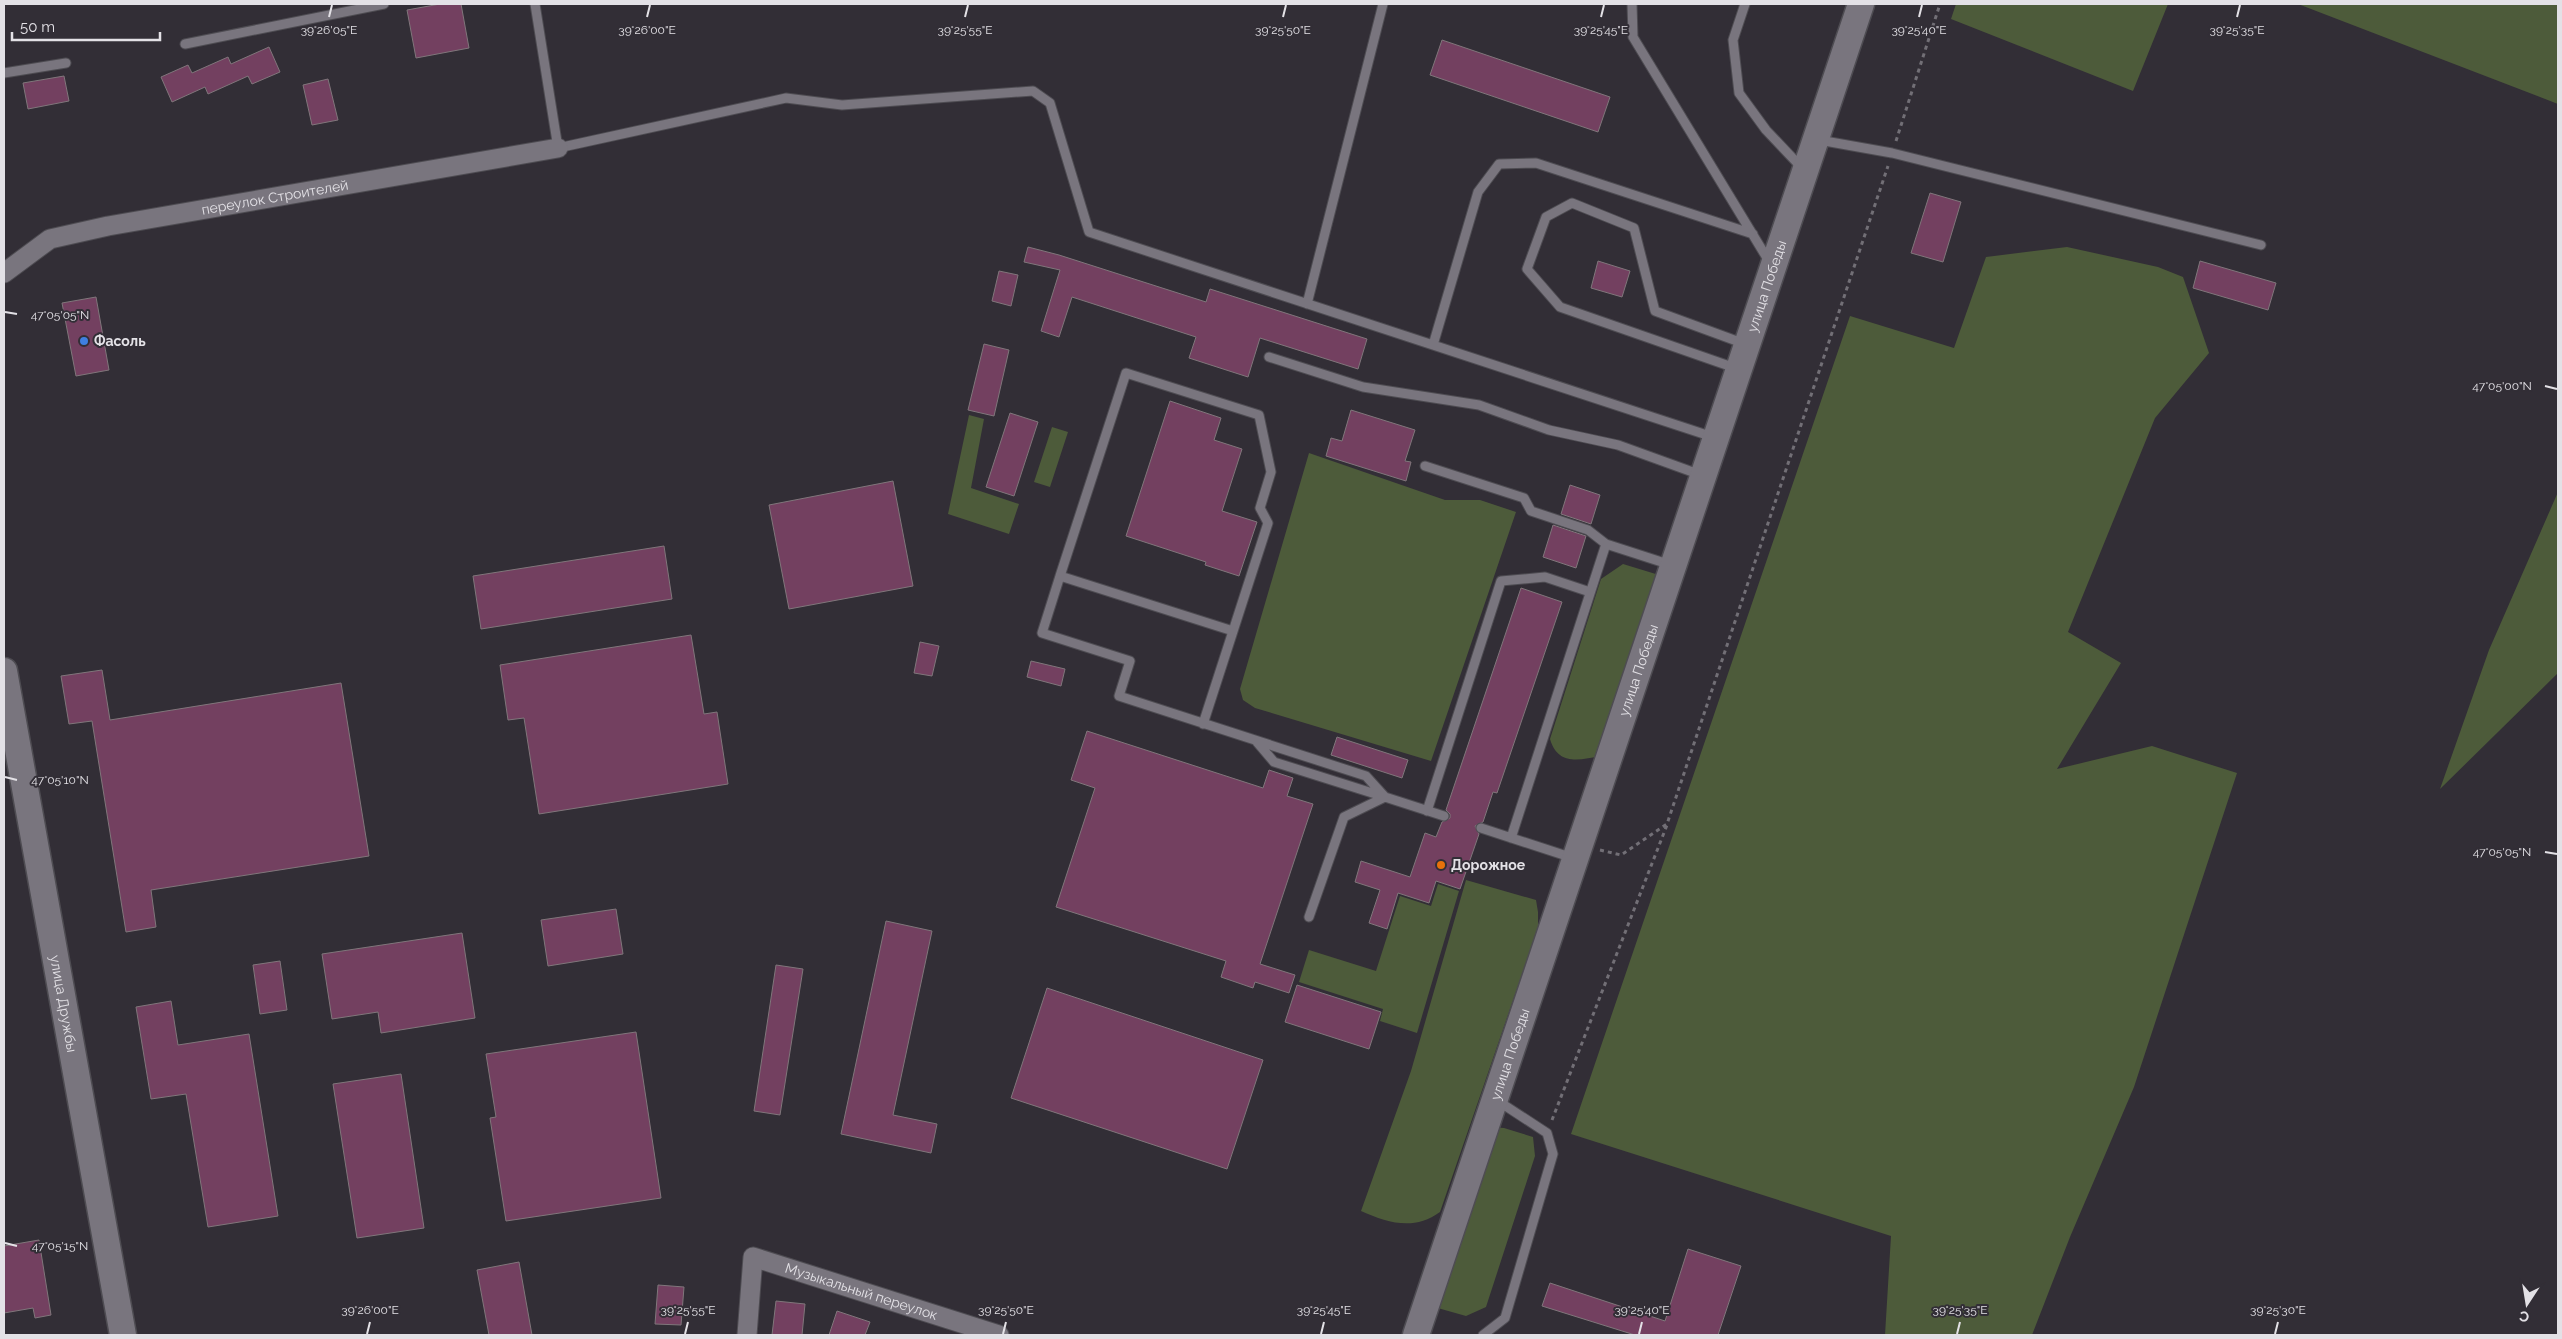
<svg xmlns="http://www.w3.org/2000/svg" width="2562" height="1339" viewBox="0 0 2562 1339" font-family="Raleway,sans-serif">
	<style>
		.green { fill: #4d5b3a }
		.building { fill: #734060; stroke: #80767b }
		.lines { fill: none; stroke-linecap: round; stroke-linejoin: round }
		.service-casing { stroke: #4e4c52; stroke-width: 11 }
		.minor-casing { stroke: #4e4c52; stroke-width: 21 }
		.secondary-casing { stroke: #4e4c52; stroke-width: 29 }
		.path { stroke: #726f76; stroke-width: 3; stroke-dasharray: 4 4; stroke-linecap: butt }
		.service { stroke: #79757e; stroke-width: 9 }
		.minor { stroke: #79757e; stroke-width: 19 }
		.secondary { stroke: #79757e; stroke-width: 26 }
		.ticks { fill: none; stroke: #e3e1e6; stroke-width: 2 }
		.shop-dot { fill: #3f7fe0; stroke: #322e36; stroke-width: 2 }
		.food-dot { fill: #e8710a; stroke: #322e36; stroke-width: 2 }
		.labels { text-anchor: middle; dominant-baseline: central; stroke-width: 4; stroke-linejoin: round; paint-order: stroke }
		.street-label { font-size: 14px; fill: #e3e1e6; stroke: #322e36 }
		.poi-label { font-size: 14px; font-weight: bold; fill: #e3e1e6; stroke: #322e36; text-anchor: start }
		.ticks-label { font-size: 12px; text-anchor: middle; fill: #e3e1e6; stroke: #322e36; stroke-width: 4; stroke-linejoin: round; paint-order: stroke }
	</style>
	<rect width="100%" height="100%" fill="#322e36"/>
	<path class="green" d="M1956,4H2168L2133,91L1951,19Z
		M2298,4H2558V104Z
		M2067,247L2158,267L2183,277L2209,353L2155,418L2068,632L2121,663L2057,769L2152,746L2237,773L2134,1087L2070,1237L2032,1335H1885L1891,1236L1571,1134L1850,316L1954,348L1986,257Z
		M969,415L984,419L971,488L1019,504L1009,534L948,514Z
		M1052,427L1068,432L1050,487L1034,482Z
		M1309,453L1445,500H1480L1516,512L1431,761L1255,708L1243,700L1240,689Z
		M2558,492V673L2440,789L2489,650Z
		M1623,564L1659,575L1601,756C1579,760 1558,766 1550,739L1601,579Z
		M1466,880L1536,900L1538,912V928L1440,1212C1414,1231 1388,1223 1361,1211L1411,1071Z
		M1438,884L1459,891L1417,1033L1380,1021L1383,1009L1299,982L1309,950L1376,971L1400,896L1431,906Z
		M1476,1126L1504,1128L1533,1137L1535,1156L1486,1307L1466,1316L1427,1305Z"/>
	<path class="building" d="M440,4H461L469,48L416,58L407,10Z
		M1442,40L1610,97L1598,132L1430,75Z
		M269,47L280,72L252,84L248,76L208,94L205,87L172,102L161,77L188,65L192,73L228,57L231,64Z
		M64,76L69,101L28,109L23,83Z
		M328,79L338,120L312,125L303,85Z
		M1930,193L1961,202L1943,262L1911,253Z
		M1028,247L1059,255L1206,302L1210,289L1367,339L1358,369L1260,338L1248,377L1189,358L1196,337L1072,297L1059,337L1041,331L1060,270L1024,262Z
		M1598,261L1630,271L1622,297L1591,288Z
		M2200,261L2276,283L2268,310L2193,288Z
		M999,271L1018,275L1011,306L992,301Z
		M96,297L109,370L76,376L62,303Z
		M984,344L1009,350L994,416L968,410Z
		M1170,401L1221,418L1214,440L1242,449L1222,511L1257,522L1239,576L1205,565L1206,562L1126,536Z
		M1351,410L1415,430L1405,461L1411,462L1406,481L1326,456L1331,438L1342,441Z
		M1010,413L1038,422L1014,496L986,487Z
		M893,481L913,586L789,609L769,505Z
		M1570,485L1600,495L1591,524L1561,514Z
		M1553,525L1586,536L1576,568L1543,557Z
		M664,546L672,599L481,629L473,576Z
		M1521,588L1562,602L1497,793L1493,792L1483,822L1475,826L1479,834L1460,889L1436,881L1429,903L1398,893L1387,929L1369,923L1380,890L1355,882L1361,861L1410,877L1425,833L1436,837L1442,822L1450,818V814L1446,810Z
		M691,635L704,714L717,712L728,784L539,814L524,718L508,720L500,665Z
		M920,642L939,646L932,676L914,673Z
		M1031,661L1065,669L1061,686L1027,677Z
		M102,670L110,720L341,683L369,856L151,890L156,927L126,932L92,721L69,724L61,676Z
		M1087,731L1263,788L1269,770L1293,778L1287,796L1313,804L1260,964L1295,975L1289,993L1255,982L1253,988L1221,977L1226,961L1056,907L1095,788L1071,780Z
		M1337,737L1408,760L1402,778L1331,755Z
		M616,909L623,954L548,966L541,920Z
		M886,921L932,931L893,1115L937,1124L931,1153L841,1134Z
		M462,933L475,1018L381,1033L378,1012L332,1019L322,954Z
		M280,961L287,1010L260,1014L253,965Z
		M776,965L803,969L780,1115L754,1111Z
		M1297,985L1381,1012L1369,1049L1285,1022Z
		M1047,988L1263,1060L1227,1169L1011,1098Z
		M171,1001L178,1045L249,1034L278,1216L208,1227L186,1094L151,1099L136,1007Z
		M636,1032L661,1198L506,1221L490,1118L496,1117L486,1054Z
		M401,1074L424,1228L357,1238L333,1084Z
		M39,1240L51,1315L35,1318L33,1308L4,1313V1246Z
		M1688,1249L1741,1266L1718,1335H1635L1542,1306L1550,1283L1665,1321Z
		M519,1262L532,1335H489L477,1270Z
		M658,1285L684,1287L681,1325L655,1324Z
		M776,1301L805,1304L802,1335H772Z
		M837,1311L870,1322L865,1335H829Z"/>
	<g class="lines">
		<g class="service-casing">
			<path id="service" d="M535,4L558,148L786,98L842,105L1033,91L1050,103L1089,232L1433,345
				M1632,4L1633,37L1770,263
				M1745,4L1733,40L1739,93L1766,130L1803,169
				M185,44L384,4
				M4,73L66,63
				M1819,140L1892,153L2261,245
				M1307,304L1383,4
				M1269,357L1363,387L1479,405L1549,430L1618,445L1701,475
				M1738,369L1560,307L1527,269L1546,217L1572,203L1634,228L1655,311L1745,344
				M1713,437L1433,345L1478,192L1499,164L1536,163L1753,234
				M1425,466L1524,498L1531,511L1588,530L1606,544
				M1060,576L1126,373L1259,415L1271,472L1260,508L1268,523L1203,724
				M1233,631L1060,576L1042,633L1130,661L1119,696L1366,776L1385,797L1444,816
				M1257,742L1274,762L1385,797L1344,817L1309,917
				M1427,811L1501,581L1545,577L1590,592
				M1481,828L1573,858
				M1511,838L1606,544L1671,565
				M1483,1335L1505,1318L1553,1154L1547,1133L1498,1101"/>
		</g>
		<g class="minor-casing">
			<g id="minor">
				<path id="s1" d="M4,273L50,239L108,226L558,148"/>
				<path id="s2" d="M747,1335L753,1257L999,1335"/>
			</g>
		</g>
		<g class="secondary-casing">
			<g id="secondary">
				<path id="s3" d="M4,671L123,1335"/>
				<path id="s4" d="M1416,1335L1861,4"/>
			</g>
		</g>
		<path class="path" d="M1896,141L1940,4
			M1600,850L1621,855L1667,824L1888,166
			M1552,1120L1667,825"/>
		<use href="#service" class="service"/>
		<use href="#minor" class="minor"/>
		<use href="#secondary" class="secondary"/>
	</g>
	<path class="ticks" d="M329,17L332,5M647,17L650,5M965,17L968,5M1283,17L1286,5M1601,17L1604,5M1919,17L1922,5M2237,17L2240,5M5,312L17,314M2545,386L2557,389M5,777L17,780M2545,852L2557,854M5,1243L17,1246M367,1334L370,1322M685,1334L688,1322M1003,1334L1006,1322M1321,1334L1324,1322M1639,1334L1642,1322M1957,1334L1960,1322M2275,1334L2278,1322"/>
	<circle class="shop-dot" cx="84" cy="341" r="5"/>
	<circle class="food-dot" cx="1441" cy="865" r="5"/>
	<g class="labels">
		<g class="street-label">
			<text stroke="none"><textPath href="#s1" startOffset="286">переулок Строителей</textPath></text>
			<text stroke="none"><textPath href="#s4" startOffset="1106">улица Победы</textPath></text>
			<text stroke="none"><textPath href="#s4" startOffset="701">улица Победы</textPath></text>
			<text stroke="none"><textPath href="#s3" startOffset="338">улица Дружбы</textPath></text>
			<text stroke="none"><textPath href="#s4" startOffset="296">улица Победы</textPath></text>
			<text stroke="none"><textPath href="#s2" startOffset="192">Музыкальный переулок</textPath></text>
		</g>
		<g class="poi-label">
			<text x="94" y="341">Фасоль</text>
			<text x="1451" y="865">Дорожное</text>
		</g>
	</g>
	<g class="ticks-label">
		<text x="329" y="34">39°26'05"E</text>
		<text x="647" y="34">39°26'00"E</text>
		<text x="965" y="34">39°25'55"E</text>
		<text x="1283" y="34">39°25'50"E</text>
		<text x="1601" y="34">39°25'45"E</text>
		<text x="1919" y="34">39°25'40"E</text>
		<text x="2237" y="34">39°25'35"E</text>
		<text x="60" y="319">47°05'05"N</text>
		<text x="2502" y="390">47°05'00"N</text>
		<text x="60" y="784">47°05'10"N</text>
		<text x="2502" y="856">47°05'05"N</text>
		<text x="60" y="1250">47°05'15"N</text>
		<text x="370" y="1314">39°26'00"E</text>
		<text x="688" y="1314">39°25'55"E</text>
		<text x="1006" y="1314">39°25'50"E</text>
		<text x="1324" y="1314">39°25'45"E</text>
		<text x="1642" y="1314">39°25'40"E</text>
		<text x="1960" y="1314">39°25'35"E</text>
		<text x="2278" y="1314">39°25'30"E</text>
	</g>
	<rect width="2562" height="1339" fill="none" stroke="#e3e1e6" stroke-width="10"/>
	<g transform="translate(2527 1304) rotate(192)" stroke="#322e36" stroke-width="4" paint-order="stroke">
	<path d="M0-4L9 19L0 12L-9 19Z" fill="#e3e1e6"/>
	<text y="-8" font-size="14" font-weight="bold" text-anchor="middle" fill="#e3e1e6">С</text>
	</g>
	<path d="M12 32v8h148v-8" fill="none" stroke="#e3e1e6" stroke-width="2.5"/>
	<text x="20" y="32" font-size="15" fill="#e3e1e6" stroke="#322e36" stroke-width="4" paint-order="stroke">50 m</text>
</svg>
